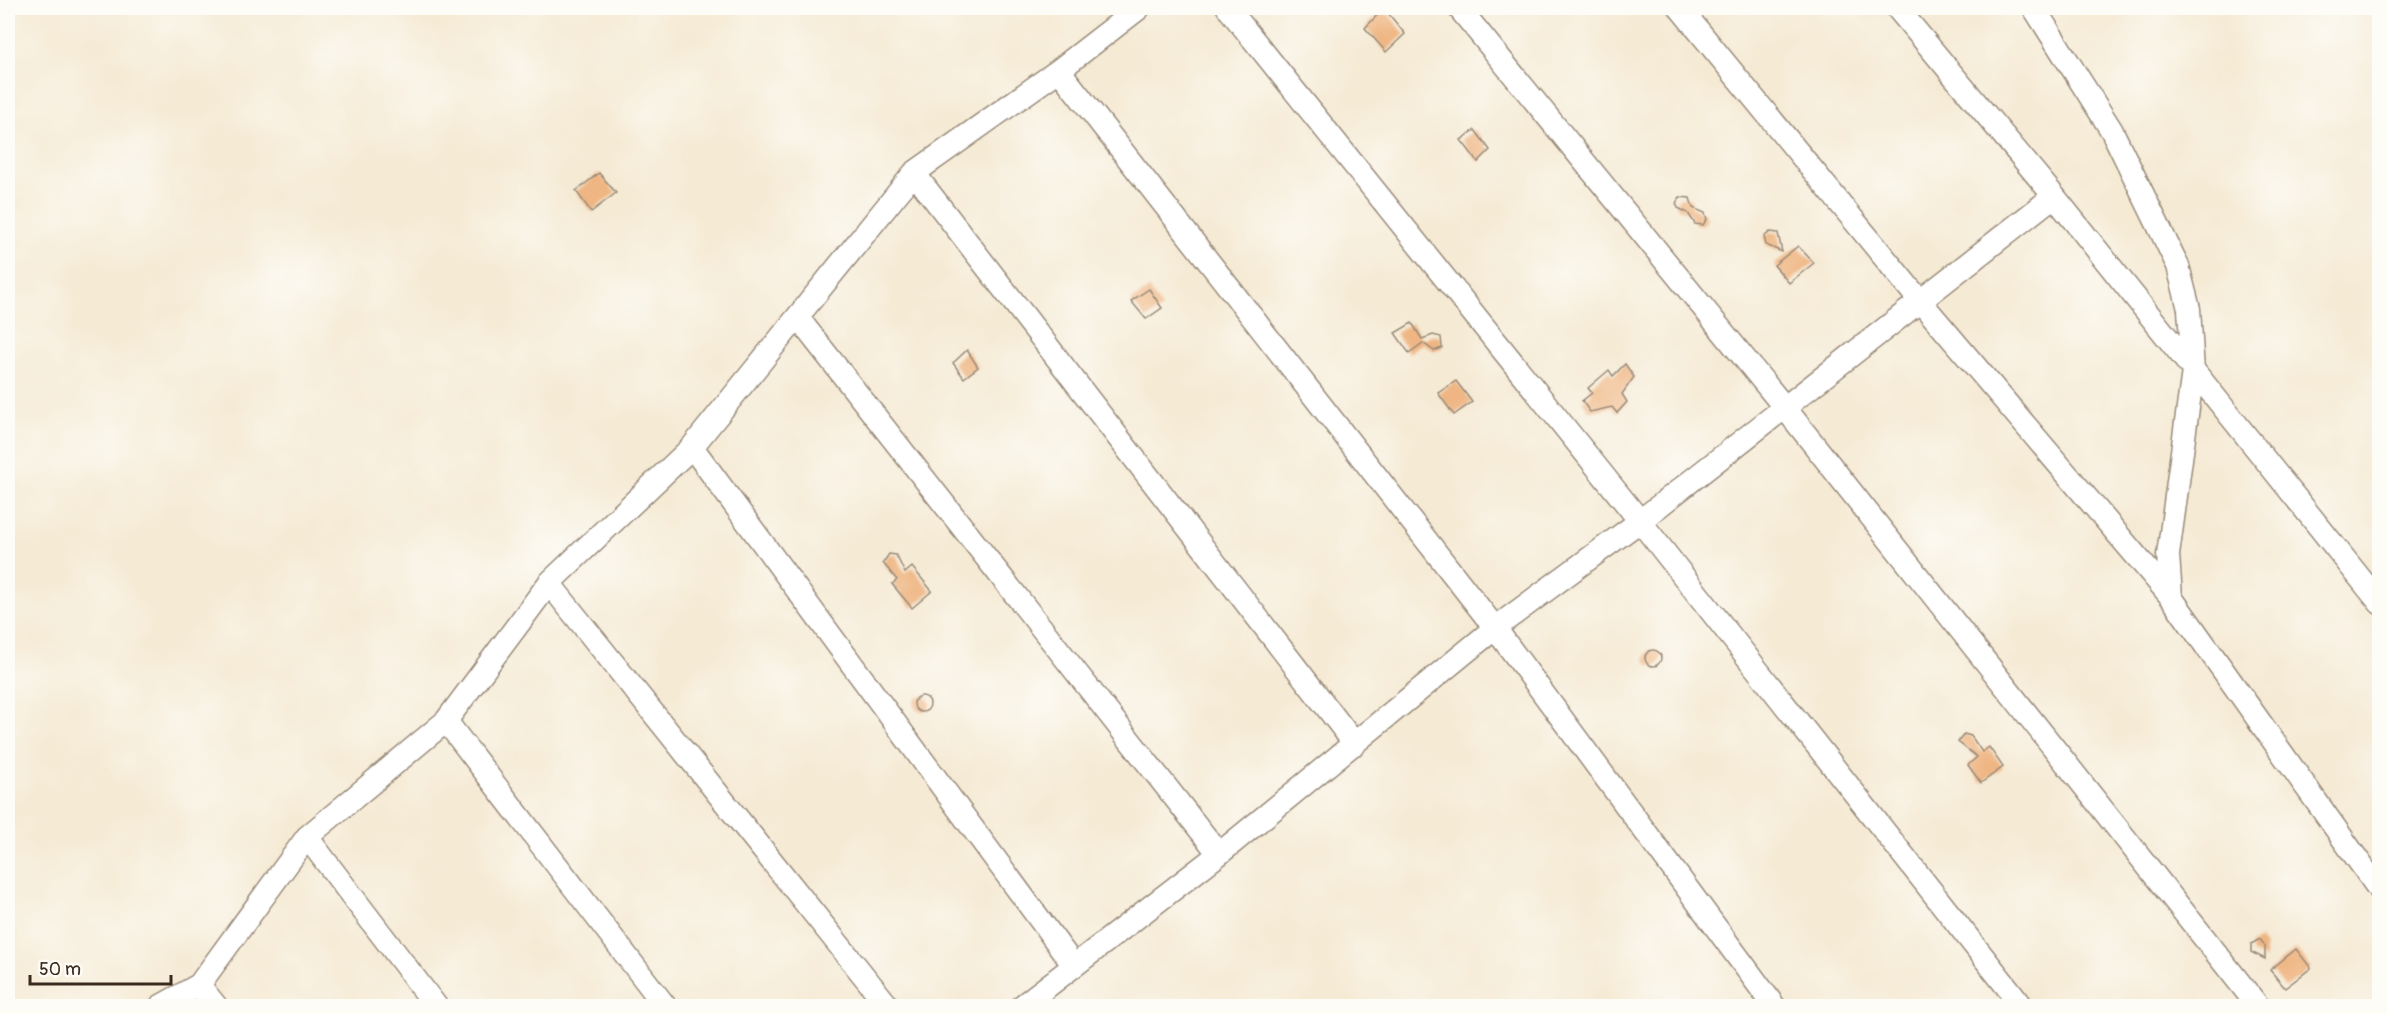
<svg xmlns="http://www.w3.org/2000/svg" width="2387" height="1014" viewBox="0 0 2387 1014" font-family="Pangolin,sans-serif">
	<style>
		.building { fill: #efb683 }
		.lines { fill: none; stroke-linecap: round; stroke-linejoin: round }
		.minor-casing { stroke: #988a79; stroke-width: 25 }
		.minor { stroke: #fff; stroke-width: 22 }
	</style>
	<rect width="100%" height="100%" fill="#fdfcf7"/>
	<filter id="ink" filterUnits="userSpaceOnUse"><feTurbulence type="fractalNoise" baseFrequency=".0167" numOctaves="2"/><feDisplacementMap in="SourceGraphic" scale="12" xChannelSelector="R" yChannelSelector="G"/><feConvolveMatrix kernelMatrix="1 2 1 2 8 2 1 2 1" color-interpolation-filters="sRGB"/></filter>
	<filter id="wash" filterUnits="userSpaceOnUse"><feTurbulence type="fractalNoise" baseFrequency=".008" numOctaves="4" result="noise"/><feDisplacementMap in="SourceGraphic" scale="24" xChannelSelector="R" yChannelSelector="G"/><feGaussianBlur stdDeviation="1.35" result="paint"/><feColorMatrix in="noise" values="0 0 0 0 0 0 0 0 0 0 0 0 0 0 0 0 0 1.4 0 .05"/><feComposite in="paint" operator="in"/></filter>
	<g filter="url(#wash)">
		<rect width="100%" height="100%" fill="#f5ead4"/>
		<g id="blocks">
			<path class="building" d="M1384,8L1405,34L1386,52L1365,28Z
				M1475,130L1490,150L1478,162L1461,140Z
				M599,173L616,193L591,212L576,191Z
				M1680,197L1690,198L1693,208L1705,213L1707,219L1703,225L1695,224L1688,213L1678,208L1676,203Z
				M1770,232L1778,233L1782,252L1766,245L1764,237Z
				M1798,246L1814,263L1789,283L1774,265Z
				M1149,289L1162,308L1146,319L1131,301Z
				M1412,323L1422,339L1433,335L1441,337L1442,348L1434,351L1423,343L1409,353L1395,333Z
				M967,350L978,367L964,378L953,363Z
				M1625,364L1634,377L1622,394L1627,402L1617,413L1612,407L1590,412L1582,401L1592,393L1588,388L1609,370L1613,376Z
				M1456,381L1472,402L1454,415L1438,393Z
				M889,554L896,555L905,573L912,567L932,591L912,608L892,584L897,580L883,563Z
				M1645 658a8 8 0 1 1 16 0a8 8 0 1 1-16 0Z
				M914 704a8 8 0 1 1 16 0a8 8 0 1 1-16 0Z
				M1964,734L1971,736L1982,752L1989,747L2003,767L1981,783L1968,765L1977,757L1958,742Z
				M2260,939L2265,946V959L2251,952V944Z
				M2296,949L2311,968L2285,988L2270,970Z"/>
		</g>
	</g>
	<g filter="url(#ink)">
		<use href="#blocks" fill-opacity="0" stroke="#988a79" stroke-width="1.5"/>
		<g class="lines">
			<g class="minor-casing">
				<path id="minor" d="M1228,8L1640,521L2022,1006
					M1459,8L1785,408L2258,1006
					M1680,8L1920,301L2171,597L2380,891
					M1897,8L2054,196L2380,603
					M2034,8L2112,131L2178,266L2189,309L2193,371L2168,555L2171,597
					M1059,70L1495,628L1774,1006
					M914,173L1355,744
					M798,318L1219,854
					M692,447L1074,966
					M549,583L888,1006
					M446,721L665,1006
					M307,837L436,1006
					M199,985L216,1006
					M161,1006L199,985L307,837L446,721L549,583L692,447L914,173L1059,70L1139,8
					M1022,1006L1219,854L1495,628L1640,521L2054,196"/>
			</g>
			<use href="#minor" class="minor"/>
		</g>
	</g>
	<rect width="2387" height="1014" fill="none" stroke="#fdfcf7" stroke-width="30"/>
	<path d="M30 975v9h141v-9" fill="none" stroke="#3b2a1e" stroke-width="3"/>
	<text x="39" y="975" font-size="18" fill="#3b2a1e" stroke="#fdfcf7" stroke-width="4.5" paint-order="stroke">50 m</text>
</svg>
